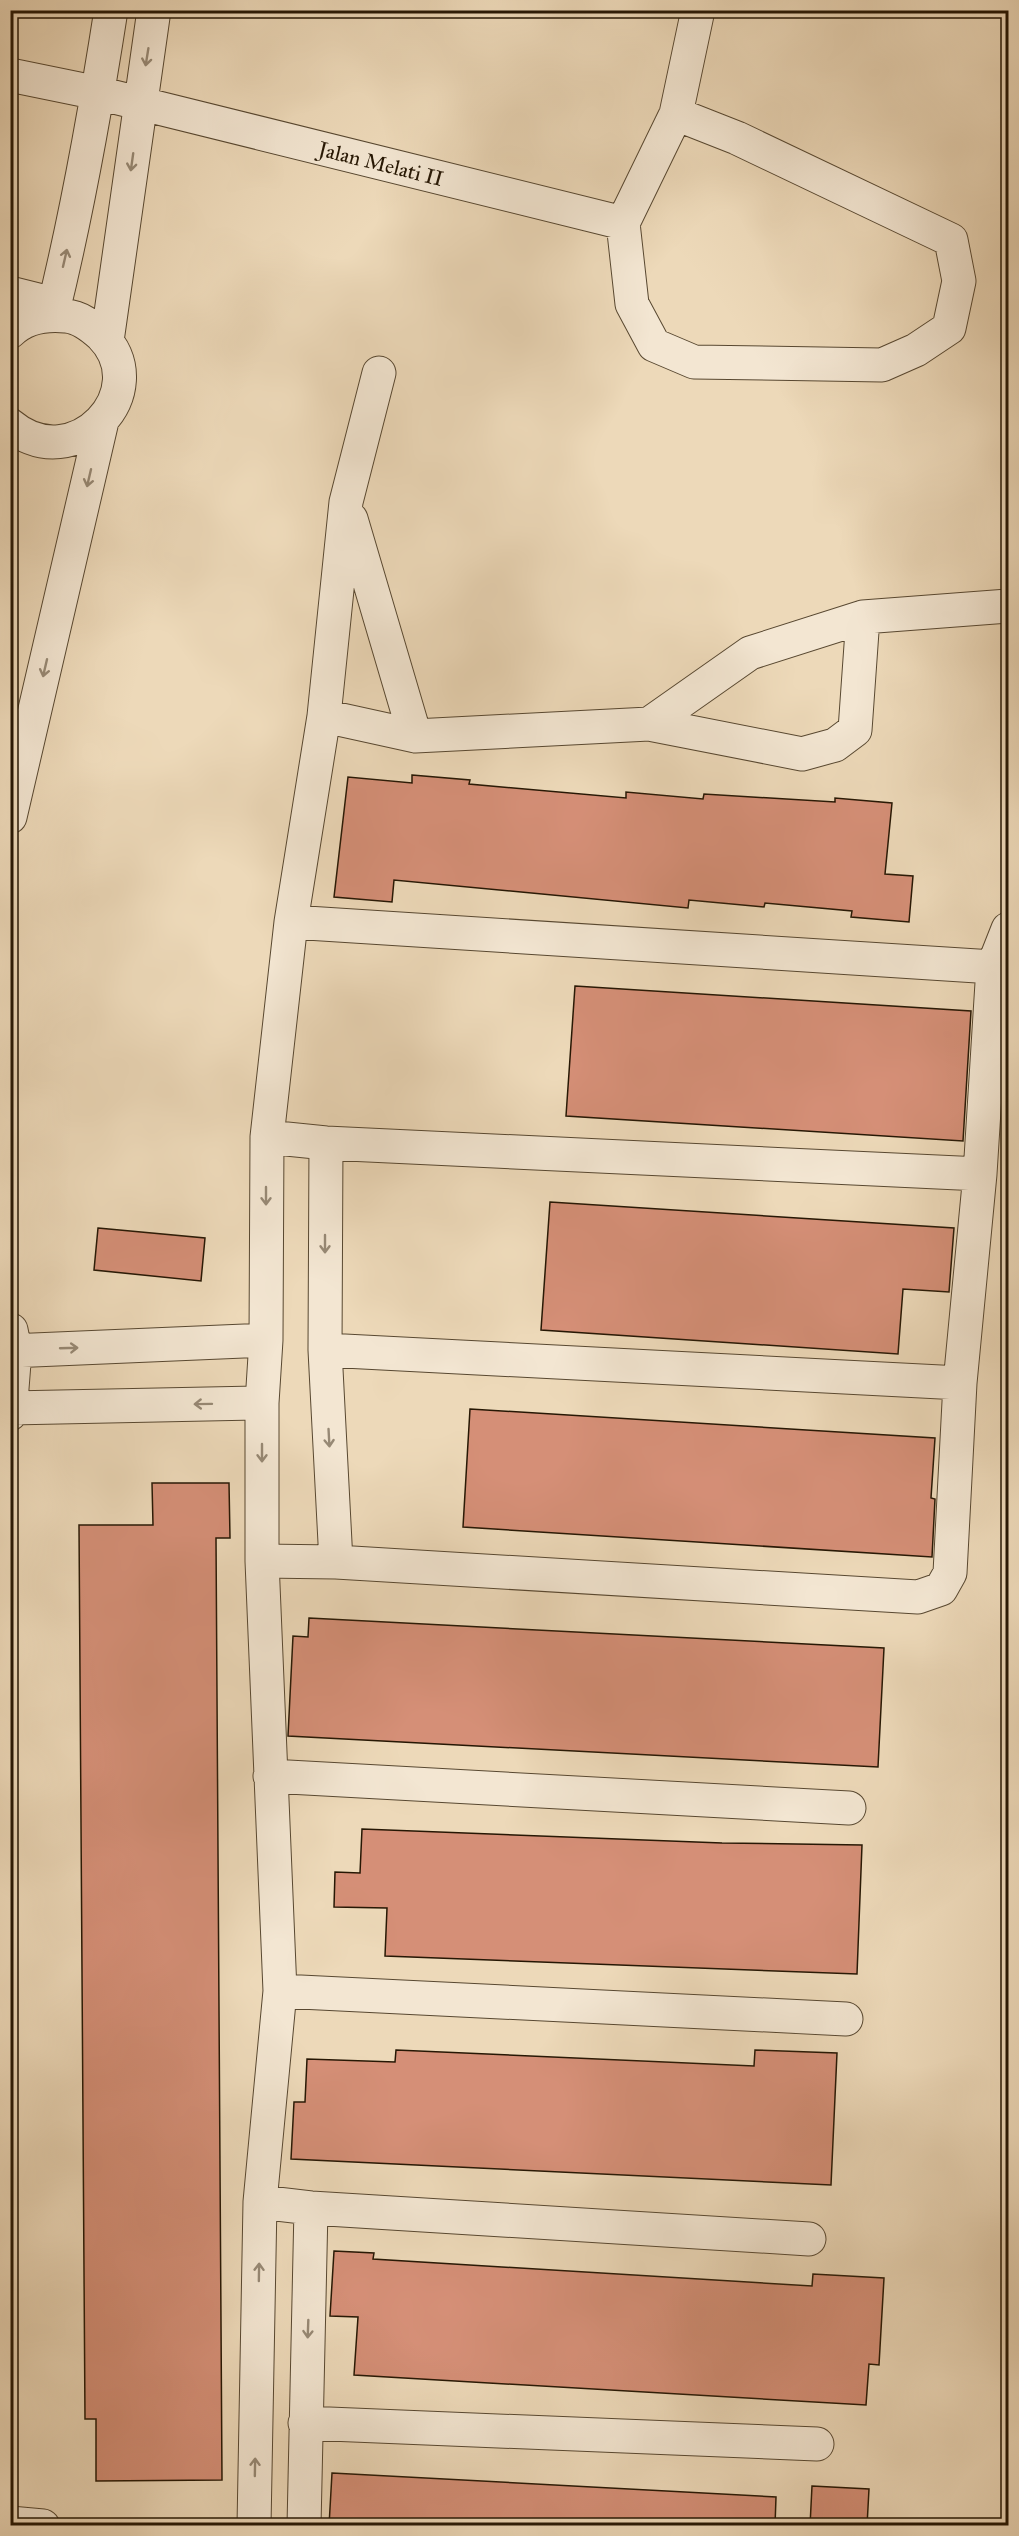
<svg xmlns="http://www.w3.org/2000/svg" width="1019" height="2536" viewBox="0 0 1019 2536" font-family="'IM FELL Great Primer',serif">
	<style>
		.building { fill: #d58f77; stroke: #261704; stroke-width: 1.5 }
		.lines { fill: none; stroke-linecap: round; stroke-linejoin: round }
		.street-casing { stroke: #584831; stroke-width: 35 }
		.street { stroke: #f3e6d2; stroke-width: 33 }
		.oneway { stroke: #978975 }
		.labels { text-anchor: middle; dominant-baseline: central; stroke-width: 4.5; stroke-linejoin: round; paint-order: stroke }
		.street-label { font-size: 21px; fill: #261704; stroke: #f3e6d2 }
	</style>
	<rect width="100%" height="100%" fill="#edd9b9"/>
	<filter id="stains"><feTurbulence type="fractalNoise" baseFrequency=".00333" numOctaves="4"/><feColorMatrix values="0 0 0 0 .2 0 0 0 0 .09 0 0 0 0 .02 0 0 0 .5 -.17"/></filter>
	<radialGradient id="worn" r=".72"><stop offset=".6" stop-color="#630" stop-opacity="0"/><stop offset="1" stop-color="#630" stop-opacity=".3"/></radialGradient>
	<path class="building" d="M412,775L470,780L469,784L626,798V792L703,799L704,794L835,802V798L892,803L885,874L913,876L909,922L851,917L852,911L765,903L764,907L689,900L688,908L394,880L392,902L334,897L348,777L412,783Z
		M575,986L971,1011L963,1141L566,1116Z
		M550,1202L954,1228L949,1292L903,1289L898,1354L541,1330Z
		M98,1228L205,1238L201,1281L94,1270Z
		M470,1409L935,1438L931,1498L935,1499L932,1557L463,1527Z
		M152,1483H229L230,1538H216L222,2480L96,2481V2419H85L79,1525H153Z
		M309,1618L884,1648L878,1767L288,1736L293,1636L308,1637Z
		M362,1829L722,1843L862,1845L857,1974L385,1956L387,1908L334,1907L335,1872L360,1873Z
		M396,2050L754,2066L755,2050L837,2053L831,2185L291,2159L294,2102H305L307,2059L395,2062Z
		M334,2251L374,2253L373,2259L812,2286L813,2274L884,2278L879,2365L869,2364L866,2405L354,2375L358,2317L330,2316Z
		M332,2473L776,2497L775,2526H329Z
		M812,2486L869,2489L867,2526H810Z"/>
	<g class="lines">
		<g class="street-casing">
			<path id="street" d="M10,75L98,93L623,223
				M676,114L737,138L951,240L959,281L949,328L916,350L882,365L694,362L654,345L632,304L623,223L676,114L698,10
				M10,293L54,304
				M52,315C77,214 95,113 111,10
				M10,332C25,317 46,314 66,316C80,317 91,326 101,335C157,391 74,479 10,425
				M107,341L154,10
				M351,519L415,736
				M324,716L415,736L649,724L802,754L835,745L855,730L863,617
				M649,724L750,653L863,617L1008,606
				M10,817L102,421
				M291,922L993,967
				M267,1137L326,1143L980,1174
				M326,1143L325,1350L336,1562
				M325,1350L960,1383
				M10,1351L266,1340
				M10,1408L262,1403
				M10,1414L15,1350L11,1330
				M262,1561L336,1562L918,1597L941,1589L950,1573L960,1383L980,1174L993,967L1008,929
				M270,1776L849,1808
				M280,1991L846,2019
				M260,2202L311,2208L809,2239
				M305,2423L817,2444
				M10,2523L43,2526
				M254,2526L260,2202L280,1991L262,1561V1403L266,1340L267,1137L291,922L324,716L346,502L379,373
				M304,2526L311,2208"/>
		</g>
		<use href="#street" class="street"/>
	</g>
	<defs><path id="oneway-shaft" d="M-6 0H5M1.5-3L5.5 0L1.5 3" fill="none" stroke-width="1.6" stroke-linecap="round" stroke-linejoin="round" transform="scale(1.5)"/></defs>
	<g class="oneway">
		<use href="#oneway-shaft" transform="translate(147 57) rotate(99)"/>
		<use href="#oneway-shaft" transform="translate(132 162) rotate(98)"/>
		<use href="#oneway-shaft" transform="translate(65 258) rotate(-77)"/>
		<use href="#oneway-shaft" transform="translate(89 478) rotate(103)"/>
		<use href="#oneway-shaft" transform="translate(45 668) rotate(103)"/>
		<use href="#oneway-shaft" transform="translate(266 1196) rotate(90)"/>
		<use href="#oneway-shaft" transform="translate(325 1244) rotate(90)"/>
		<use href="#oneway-shaft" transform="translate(69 1348) rotate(-2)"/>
		<use href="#oneway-shaft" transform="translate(203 1404) rotate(179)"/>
		<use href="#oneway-shaft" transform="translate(329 1438) rotate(87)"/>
		<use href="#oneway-shaft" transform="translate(262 1453) rotate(90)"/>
		<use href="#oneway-shaft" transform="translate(259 2272) rotate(-89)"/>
		<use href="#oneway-shaft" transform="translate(308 2329) rotate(92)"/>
		<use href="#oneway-shaft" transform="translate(255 2467) rotate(-89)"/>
	</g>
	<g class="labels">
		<g class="street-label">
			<text transform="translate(381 164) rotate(14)">Jalan Melati II</text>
		</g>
	</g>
	<rect width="1019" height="2536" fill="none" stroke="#edd9b9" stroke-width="36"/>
	<rect x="12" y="12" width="995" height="2512" fill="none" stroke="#261704" stroke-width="3"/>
	<rect x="18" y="18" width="983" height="2500" fill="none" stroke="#261704" stroke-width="1.5"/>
	<rect width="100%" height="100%" filter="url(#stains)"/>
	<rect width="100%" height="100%" fill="url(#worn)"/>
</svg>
